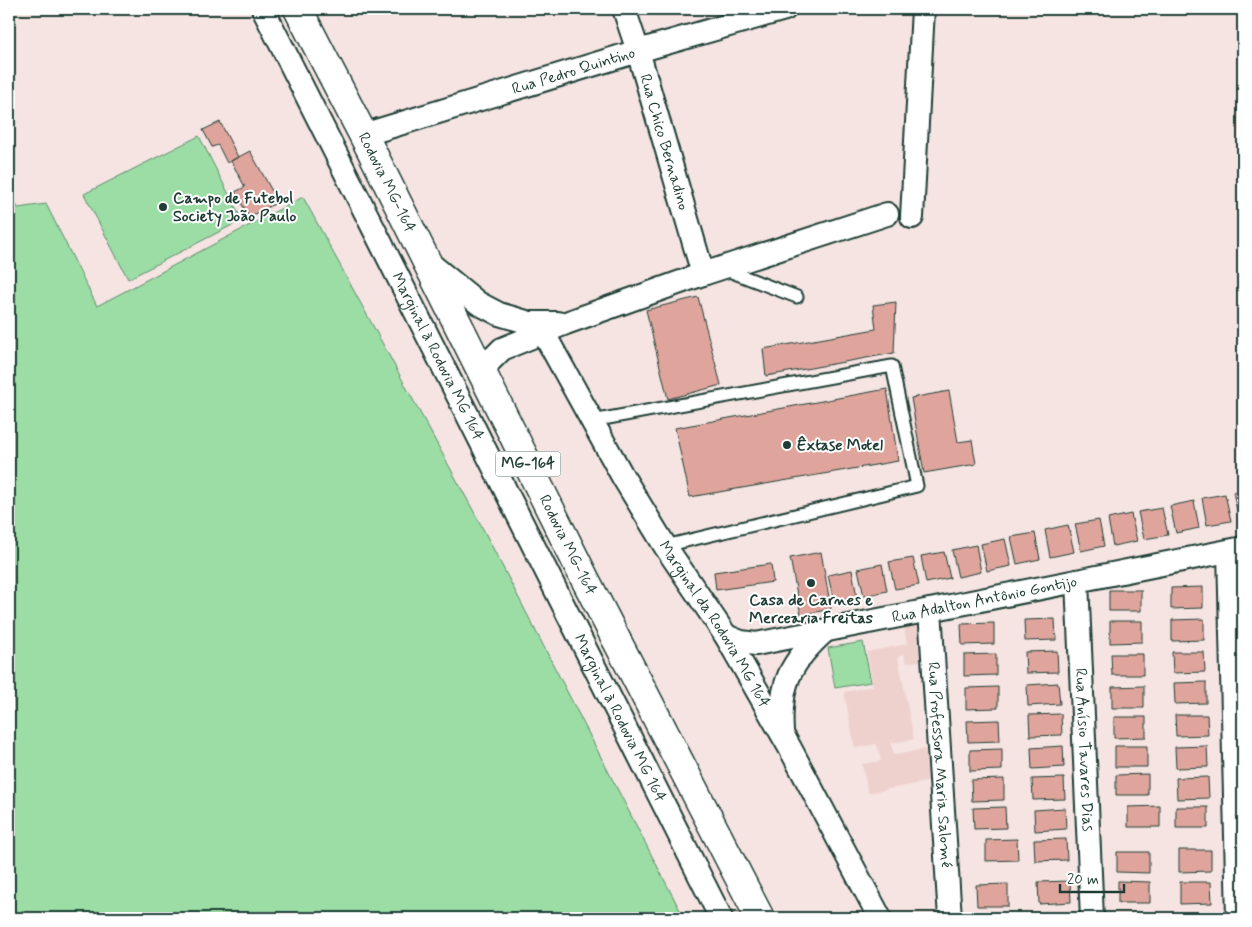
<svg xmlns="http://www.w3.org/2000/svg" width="1252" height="927" viewBox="0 0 1252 927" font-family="Mynerve,sans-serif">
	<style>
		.built { fill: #eed1cd }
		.green { fill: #9cdca5; stroke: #5e8c6c }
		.building { fill: #dfa59d; stroke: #1f3d34 }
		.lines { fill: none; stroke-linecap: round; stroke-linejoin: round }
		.lane-casing { stroke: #1f3d34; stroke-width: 15 }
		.street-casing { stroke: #1f3d34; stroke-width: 26 }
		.primary-casing { stroke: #1f3d34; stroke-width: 31 }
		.lane { stroke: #fff; stroke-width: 11 }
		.street { stroke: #fff; stroke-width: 22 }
		.primary { stroke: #fff; stroke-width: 28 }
		.poi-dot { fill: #1f3d34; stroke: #fff; stroke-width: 2 }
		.labels { text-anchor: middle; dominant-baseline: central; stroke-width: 4; stroke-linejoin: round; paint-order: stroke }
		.shield { fill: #fff; stroke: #627771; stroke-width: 1 }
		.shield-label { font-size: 15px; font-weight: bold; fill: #1f3d34 }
		.street-label { font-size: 16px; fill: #1f3d34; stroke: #fff }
		.poi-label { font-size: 16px; font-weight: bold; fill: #1f3d34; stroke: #fff; text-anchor: start }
	</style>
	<rect width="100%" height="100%" fill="#f5e4e2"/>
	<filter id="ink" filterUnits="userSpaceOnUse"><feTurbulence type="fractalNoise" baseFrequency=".02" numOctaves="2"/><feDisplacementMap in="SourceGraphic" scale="10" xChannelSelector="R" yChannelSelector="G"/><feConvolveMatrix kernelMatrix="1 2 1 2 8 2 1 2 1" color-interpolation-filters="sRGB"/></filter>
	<g filter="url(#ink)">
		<path class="built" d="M920,624L927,660L906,663L904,654L898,657L914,739L891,743L894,755L925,749L931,781L868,793L862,764L881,761L877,744L855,748L844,692L873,686L867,652L907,644L904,627Z"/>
		<path class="green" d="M199,136L242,220L128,279L84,194Z
			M9,190L18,208L46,204L97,306L303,197L480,523L684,918H9Z
			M863,642L871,682L835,688L828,648Z"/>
		<path class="building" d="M220,122L238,157L227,163L218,145L212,147L203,130Z
			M250,151L278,202L249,217L235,192L245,187L231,161Z
			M698,297L721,385L668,399L646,310Z
			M896,302L894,353L766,376L763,349L876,329L873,305Z
			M887,389L898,461L690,497L675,428Z
			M949,391L958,442L972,440L976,464L924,473L911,398Z
			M1243,490V518L1239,519L1233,492Z
			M1225,494L1231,521L1207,525L1202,498Z
			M1194,501L1199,528L1176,533L1170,506Z
			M1162,508L1168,535L1144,539L1138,512Z
			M1131,514L1137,541L1113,546L1108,519Z
			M1099,520L1104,546L1081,551L1075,524Z
			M1068,525L1074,552L1050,557L1045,530Z
			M1035,533L1040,559L1017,564L1011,537Z
			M1005,539L1011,566L987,571L981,544Z
			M976,545L981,572L958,577L952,550Z
			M821,552L831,609L801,615L790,558Z
			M944,552L950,578L926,583L921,556Z
			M913,558L919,585L895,589L889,562Z
			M771,564L773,582L716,590L714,572Z
			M882,564L887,591L864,596L858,569Z
			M852,570L857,597L834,602L828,575Z
			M1203,587V608L1171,609V588Z
			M1109,590H1141V611H1109Z
			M1055,619L1056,640L1025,641L1024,620Z
			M1204,619V640L1172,641V620Z
			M1110,621H1142V642L1110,643Z
			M994,623V644L962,645L961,624Z
			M1057,651L1058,672L1026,673L1025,652Z
			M1172,652H1204L1205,672L1173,673Z
			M996,654V675L964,676V655Z
			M1111,654H1143V675H1112Z
			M1206,682V703L1175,704L1174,683Z
			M1058,683L1060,704L1028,706L1027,685Z
			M1144,686V708H1112V687Z
			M998,687V708L966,709V688Z
			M1061,714L1062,735L1030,736L1029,715Z
			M1175,715H1207L1208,735L1176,736Z
			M1114,717H1146V737L1114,738Z
			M999,720L1000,741L968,742L967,721Z
			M1063,746L1064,767L1032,769L1031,748Z
			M1115,746H1147V767H1115Z
			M1207,746L1208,767L1176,768L1175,747Z
			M1002,749V770L970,771V750Z
			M1148,774V795H1116V775Z
			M1208,777L1209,798L1177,799L1176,778Z
			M1064,778L1065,799L1033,800L1032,779Z
			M1004,779V800L972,801L971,780Z
			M1160,806V827H1128V807Z
			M1005,807L1006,828L974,829L973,808Z
			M1176,807H1208V828H1176Z
			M1065,808L1066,829L1035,831L1034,810Z
			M1017,839L1018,860L986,861V840Z
			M1066,839L1067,860L1035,861L1034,840Z
			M1179,850H1211V871L1179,872Z
			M1117,852H1149V873L1117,872Z
			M1070,881L1071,902L1039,904L1038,882Z
			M1118,881L1150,882V903H1118Z
			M1180,882H1211L1212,903L1180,904Z
			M1008,884V906H977L976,885Z
			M1071,913V918H1040L1039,915Z
			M978,915H1010V918H978Z
			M1179,915H1211L1212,918H1179Z
			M1119,916H1151V918H1119Z"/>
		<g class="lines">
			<g class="lane-casing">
				<path id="lane" d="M724,269L797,297
					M592,421L892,366L917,486L665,546"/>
			</g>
			<g class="street-casing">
				<g id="street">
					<path id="s1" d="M263,9L721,918"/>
					<path id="s2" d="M624,9L638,51L703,274"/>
					<path id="s3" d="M363,135L638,51L785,9"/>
					<path d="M912,217L923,9"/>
					<path d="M428,262L478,303L499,314L530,323H557"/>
					<path id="s4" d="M543,332L623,477L665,546L726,636L790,748L880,918"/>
					<path d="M483,376L489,362L502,349L566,323L703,274L887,214"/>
					<path d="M1229,551L1238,918"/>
					<path id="s5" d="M1077,581L1092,918"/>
					<path id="s6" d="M930,610L950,918"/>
					<path id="s7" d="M726,636L741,642L756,644L930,610L1243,548"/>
					<path d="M782,732C779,684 790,662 826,630"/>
				</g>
			</g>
			<g class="primary-casing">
				<g id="primary">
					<path id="s8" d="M298,9L371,150L584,577L760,918"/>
				</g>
			</g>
			<use href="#lane" class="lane"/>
			<use href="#street" class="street"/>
			<use href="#primary" class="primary"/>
		</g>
	</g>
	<g class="poi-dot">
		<circle cx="163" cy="207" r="5"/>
		<circle cx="787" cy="445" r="5"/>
		<circle cx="811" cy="583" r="5"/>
	</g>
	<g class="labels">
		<rect class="shield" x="495.5" y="451.5" width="65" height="25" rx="4"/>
		<g class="shield-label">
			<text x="528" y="464">MG-164</text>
		</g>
		<g class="street-label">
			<text stroke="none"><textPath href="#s3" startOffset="220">Rua Pedro Quintino</textPath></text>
			<text stroke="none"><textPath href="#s2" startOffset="139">Rua Chico Bernadino</textPath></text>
			<text stroke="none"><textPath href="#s8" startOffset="195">Rodovia MG-164</textPath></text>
			<text stroke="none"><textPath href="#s1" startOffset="389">Marginal à Rodovia MG 164</textPath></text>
			<text stroke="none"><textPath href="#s8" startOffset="600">Rodovia MG-164</textPath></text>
			<text stroke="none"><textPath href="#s7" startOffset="264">Rua Adalton Antônio Gontijo</textPath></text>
			<text stroke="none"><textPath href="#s4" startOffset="339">Marginal da Rodovia MG 164</textPath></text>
			<text stroke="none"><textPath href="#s1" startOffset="794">Marginal à Rodovia MG 164</textPath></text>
			<text stroke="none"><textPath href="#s5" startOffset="169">Rua Anísio Tavares Dias</textPath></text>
			<text stroke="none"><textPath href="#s6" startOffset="155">Rua Professora Maria Salomé</textPath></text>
		</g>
		<g class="poi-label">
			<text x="173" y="198">Campo de Futebol<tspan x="173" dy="18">Society João Paulo</tspan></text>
			<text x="797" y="445">Êxtase Motel</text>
			<text x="811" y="600" text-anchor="middle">Casa de Carnes e<tspan x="811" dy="18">Mercearia Freitas</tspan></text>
		</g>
	</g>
	<rect width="1252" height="927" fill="none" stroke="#fff" stroke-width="30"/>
	<rect x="15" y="15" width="1222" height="897" fill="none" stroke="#1f3d34" stroke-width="2" filter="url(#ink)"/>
	<path d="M1060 884v8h64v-8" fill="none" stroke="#1f3d34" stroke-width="2.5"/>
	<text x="1067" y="884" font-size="15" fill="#1f3d34" stroke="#ffffff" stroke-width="4" paint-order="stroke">20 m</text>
</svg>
